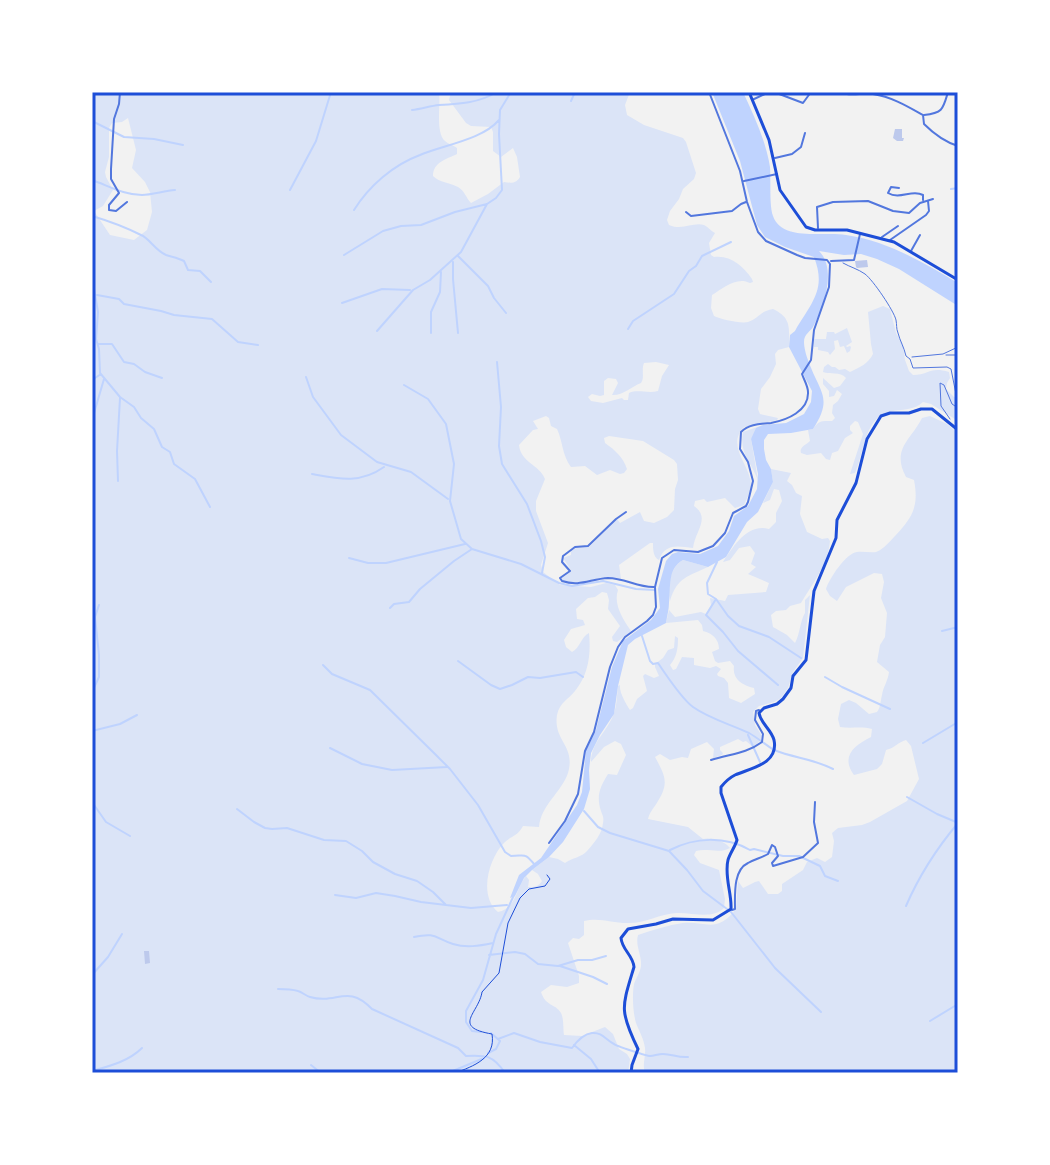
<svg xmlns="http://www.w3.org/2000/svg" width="1050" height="1165" viewBox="0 0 1050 1165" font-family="Karla,sans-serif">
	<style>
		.green { fill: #dbe4f7; fill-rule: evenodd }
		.water { fill: #bfd3fe }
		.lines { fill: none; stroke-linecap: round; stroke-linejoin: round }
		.stream { stroke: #bfd3fe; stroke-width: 2 }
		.building { fill: #bdc9ec }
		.path { stroke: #1d4ed8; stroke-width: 1 }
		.service { stroke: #5277de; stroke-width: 1 }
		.minor { stroke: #5277de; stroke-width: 2 }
		.secondary { stroke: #1d4ed8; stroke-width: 3 }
		.neatline { fill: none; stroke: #1d4ed8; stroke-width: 3 }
	</style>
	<rect width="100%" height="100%" fill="#f2f2f2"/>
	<path class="green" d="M92,92H439C441,104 435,132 445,141C448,144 453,145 457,148V154C447,159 433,162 433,176C440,183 449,182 458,187C465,191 466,198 471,203L488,194L504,182C511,183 516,184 520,177L517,157L513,148L501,157L493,151V132L491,127L471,126L466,123L449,100L451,92H630L625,105L627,115L644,125L683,138L686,142L696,173L694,179L683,189L679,199L670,211L667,220L669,225C683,231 692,222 704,225C708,227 711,231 715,233L709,243L711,255L714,257C731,255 743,266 752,279L753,282L750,283C737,276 723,288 712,295L711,308L714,316C720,319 741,324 748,322C758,319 760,311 773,309C792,318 789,328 789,347L778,350L775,354L776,364L770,377L761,389L758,409L760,414L778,418L777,420L744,427C725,447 752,465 751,487C750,493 746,500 744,505L735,508L725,498L707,502L704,499L695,501L694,506C711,518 695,531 693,548C678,546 665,543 659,560C653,557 653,549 653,543H650L619,565L621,579L605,577L574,584L563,581L562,578L569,573L571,570L563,558L571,555V551L576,548L589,547L617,519L620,523L640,512L644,521L654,523L667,517L674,510L675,489L678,480L677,464L674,460L643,441L609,436L604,438L605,443C615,450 623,457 627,469L624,473L620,474L610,470L597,475L585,466L571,467C562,455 563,442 557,429L551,426L549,418L546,416L533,421L538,429L533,430L519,445C521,463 539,464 545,479L536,501V511L548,543L541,565L543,572L560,585L591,587L606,583L615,585L618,590C613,604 623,619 631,631L617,642L613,641L612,637L620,626L608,609L609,600L607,593L602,592L595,597L588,598L576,609L577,619L583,620L585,625L571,629L564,640L566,647L572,652C580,648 581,637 589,633C591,653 589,674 575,691C568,700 560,702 557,715C553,741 576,745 568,773C561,793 541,805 539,827L523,826C517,837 512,835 504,843C489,858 478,896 498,912C516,909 516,888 526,876L529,880L528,887C535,887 538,887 542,881L538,874L532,870L549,857L558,859L565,863C572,858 582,857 587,851C594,843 602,834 603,823C604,817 603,817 601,811C596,796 600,787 608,774L617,775L626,755L621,744L615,741L604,747L591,762C591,742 608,731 614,713C617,705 617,694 618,686L620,685C619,692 626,704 630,710L633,708L637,699L647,691L643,676L645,674L654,678L659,676L655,667V664L663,658L668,650L674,648L675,636L678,638C678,648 677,657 670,665L673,670L676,669L682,657L694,658V665L710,668L716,666L721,669L717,674L718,676L724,678L728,683L729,698L741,703L755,694L754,688C742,685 732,679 734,666L730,661L718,663L715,661L712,652L719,649C719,639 712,633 703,631L702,625L698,620L666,623L669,610L675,617L701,612L706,614L711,605L710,598L725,601L728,595L766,592L769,583L748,574L756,567L751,564L755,553L750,546L739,548L730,560L723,562C733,547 747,523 769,529L776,522V513L782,501L779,490L774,489L770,500L763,503L773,482L771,469L791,473L787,481L792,485L796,493L802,496L800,514L807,532L822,539L828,538L830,541C828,564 813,583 801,603L790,606L786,610L776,611L771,615L773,627L787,635L795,643C800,634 800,621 805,613V600L810,595L803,658L793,672L788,688L781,698L774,702L759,706L753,712L755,725L762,736L760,741L753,747L746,741L743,742L738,739L720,747V750L723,753L722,755L713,758L714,749L707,742L691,749L688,758L682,757L670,760L660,754L655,757C664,774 670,782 658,801C654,808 650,811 648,819L688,827L703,839C711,837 725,841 730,848C720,854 708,848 696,851L694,855L700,863L719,870L725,899L724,908C712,920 692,912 676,913C660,914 643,924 627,923C612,923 599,917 584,921V935L579,939L573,938L568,943L579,976V983L567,987L551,985L541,992C546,1007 555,1003 561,1013C564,1019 563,1029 564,1035L582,1036L605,1027L613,1034L619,1049L627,1054L630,1059L628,1073H92ZM128,118L136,150L132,168L145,182L150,192L152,212L147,230L134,240L110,235L94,211L103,206L113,190L106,177L105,172L109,157V128L112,123L122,122ZM656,362L669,365L662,376L658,391C648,394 638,389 629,393L628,400H624L622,398L603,403L591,401L588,397L592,394L600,396L604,395V381L608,378L616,379L618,383L612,395C622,396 631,387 641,383C645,377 641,370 644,363Z
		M883,306L890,309L896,333L903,345L905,360L909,371L913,375C929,375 930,366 949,372L950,378L947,383L946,389L954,397H958V421L931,404L923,402C915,410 904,409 893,411C864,415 865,451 855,473L850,474L863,434L858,422L855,421L850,426V430L853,433L845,438L838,451L832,453L830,460L826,459L821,453L807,455L801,453C799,447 806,445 810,441L808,430L813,429C819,420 822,421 832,421L835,418L832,413L833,405L838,401L842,394L837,390L834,396L829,397V391L823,384V378L834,388L840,386L846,378C840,371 830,375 823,372L824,367L828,364L832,367H835L839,370L845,369L850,372C860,367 868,364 873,354L871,344L868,312Z
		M847,328L852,342L846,346L847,347L850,346L851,347L850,351L847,353L844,346L840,347L838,340L834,341L835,349L830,355L828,352L818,350V347H814V339H826L827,332H834L835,334Z
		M930,416L947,424L958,433V1073H645C642,1063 646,1057 645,1048C644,1039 639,1031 636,1023C633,1013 632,995 634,984C636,978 640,973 641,966C642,955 635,946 638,935C653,930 668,925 683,923C706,921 717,934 736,909L738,881L743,888L755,882L759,881L768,894H778L782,891V884L803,870L807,862L817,858L825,862L832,857L834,841L832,833L838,828L862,825L870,822L907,801L919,779L911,746L906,740C898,742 895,748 886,750L882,764L877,769L854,775C840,756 855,745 871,737L872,729C861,726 851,729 840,727L838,719L841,704L849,700L856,703L869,714L877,712C881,706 880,703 882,695C883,687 888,681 889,672L877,662L880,645L885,637L887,613L881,598L884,582L882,574L874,573L846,587L837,601L830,596L826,589C829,579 846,553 857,552C863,551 870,553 876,552C884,549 890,541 895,536C913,517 919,506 914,480L906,477C891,449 911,440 922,418Z
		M763,425L751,439L758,480C751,462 739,453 743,432Z
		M683,560L708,567C689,576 677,577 670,601C668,586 669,568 683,560Z"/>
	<path class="water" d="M712,92H743C754,116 766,141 770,167C771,180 769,206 773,216C782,242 825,231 846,235C888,241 922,262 958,283V306L899,269L877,259L861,254L844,255L819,251C837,269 824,307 813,327C810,332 804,334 804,342C804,347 806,355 808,360C819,392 834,397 813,429L791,433L768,434L764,440V449L766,460L771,469L773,482L758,512L747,522L726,557L708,567L683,560C667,569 671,587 669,603C669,609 667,616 666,623L635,639L628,645L618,686L614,714L600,735L591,753L589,770L590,789L584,809L563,842L549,857L532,870L524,878L515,896L510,898L519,875L541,858L577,805L582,792L586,751L596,730L612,667L623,641L651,620L660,608L658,589L666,561L672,554L678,552L700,554L718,546L729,531L734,516L748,506L757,489L758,474L751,439L756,428L763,425L786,423L804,414L811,402L812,391L789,347L790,335L795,331C811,303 827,290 814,257L785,247L765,237L757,225L740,161Z"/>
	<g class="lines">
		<path class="stream" d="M571,101L575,92
			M92,103L95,92
			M412,110C421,109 430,106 439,105C459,104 479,103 497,92
			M92,121L124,137L154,139L183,145
			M92,180C109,186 124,195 142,195C151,195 164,191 175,190
			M951,189L958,188
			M290,190L316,141L331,92
			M354,210C369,186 393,165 420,155C443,145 482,140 499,120
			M92,216C109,221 125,227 141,235C149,238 155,250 166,255C172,257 178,258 184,261L188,270L200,271L211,282
			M344,255L383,231L401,226L421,225L455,212L487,204L496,198L502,190L499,134L500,110L511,92
			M458,256L488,286L494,298L506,313
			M92,262L94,269L93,283L98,312L96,339L99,349L100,373L120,397L134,407L141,418L154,429L162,447L170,452L174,464L195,479L210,507
			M453,262V279L458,333
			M97,295L119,299L124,304L161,311L174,315L212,319L238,342L258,345
			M342,303L382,289L410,290
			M628,329L633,321L674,294L689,271L696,266L702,256L731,242
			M377,331L413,290L430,280L461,252L487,204
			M431,333V312L440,292L441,272
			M98,344H112L124,362L134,364L145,372L162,378
			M497,362L501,407L499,446L502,464L527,504L541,541L545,557L542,573
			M306,377L313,397L341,435L377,462L411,472L448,499
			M92,380L101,374
			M404,385L428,399L446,424L454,464L450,501L461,539L472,549L521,564L559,583L572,586L603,581L636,589L655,590
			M92,420L104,379
			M312,474C339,479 360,484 384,467
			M118,481L117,451L120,398
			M349,558L368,563H386L465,544
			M717,562L707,583L708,594L716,599L728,616L739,626L769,637L801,658
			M957,578H958
			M716,599L706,615L723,632L738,651L778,685
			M390,608L394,604L409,602L420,589L454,561L472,549
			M942,631L958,627
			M642,636L650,661L653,664L658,663C666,675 682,699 693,707C710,719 730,724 749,733C758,738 767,746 774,750C794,758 814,759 833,769
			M458,661L491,685L500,689L512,685L528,677L540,678L576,672L583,677
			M323,665L332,674L370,690L436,755L450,769L478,805L505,852L511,856C526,856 524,852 535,865
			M825,677L842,687L890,709
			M92,692L99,677V655L95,617L99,605
			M92,731L120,724L137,715
			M748,735L760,762
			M923,743L958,722
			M330,748L362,764L392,770L447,767
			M907,797L937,814L956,822
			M92,802L106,822L130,836
			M237,809L254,822L265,828L272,829L287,828L324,840L346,841L362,851L373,862L395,874L417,881L433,892L446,905
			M584,811L598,827L610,833L669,851L687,870L703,891L731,912L775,968L821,1012
			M670,850C695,837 725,836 750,850L754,849L783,856H799L820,866L825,876L838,881
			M335,895L356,898L376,893L395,896L421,902L471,908L507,905
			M906,906C919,876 937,848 958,823
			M414,937C437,932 434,938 453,944C466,948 479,946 493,943
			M489,955L515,952L525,954L538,964L558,966L578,960H592L606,956
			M560,966L593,977L607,984
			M92,975L108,957L122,934
			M278,989C285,989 291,989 298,991C302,992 306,996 310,997C337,1005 347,983 372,1009L458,1048L466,1056C486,1055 493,1055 505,1073
			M930,1021L958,1004
			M481,1032L472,1031L466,1022V1011L483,980L496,934L514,895
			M498,1039L514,1033L540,1042L572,1048C577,1041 584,1034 592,1033C602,1032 606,1040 614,1044C616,1046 647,1056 650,1056C654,1056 658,1054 663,1054C672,1054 678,1058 688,1057
			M574,1045L591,1059L600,1073
			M488,1053L496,1049L500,1041L491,1033
			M311,1065L321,1073
			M92,1071C110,1066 129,1061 142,1048
			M448,1073L484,1058"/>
	</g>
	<path class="building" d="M895,129H902V138H904L903,141H897L893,138Z
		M867,260L868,267L857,268L856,267L855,261Z
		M144,951H149L150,963L145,964Z"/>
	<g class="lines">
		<path class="path" d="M455,1073C474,1066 496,1058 492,1034C451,1027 479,1013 482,992L499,973L508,923L520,898L529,889L545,886L550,879L547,875"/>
		<path class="service" d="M843,263C850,267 858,269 865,274C873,280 894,311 896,320C897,325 896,328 898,333C900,341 904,347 906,356L910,359L913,368L947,367L951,369L958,404
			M946,355H958
			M912,357L943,354L958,347
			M950,419L941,406L940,383L944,385L952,404L958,408"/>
		<path class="minor" d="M120,92L119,104L114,119L111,169V179L119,193L109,205V210L116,211L127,202
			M774,92L803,103L811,92
			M840,92C850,97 862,92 873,94C892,97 907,106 923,115L924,124C933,133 945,142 958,146
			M752,100L769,92
			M924,115C943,113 943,109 948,92
			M775,158L792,154L801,147L805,133
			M744,181L777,174
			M899,188L891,187L888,193C900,200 912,189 923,195V200
			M686,212L691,216L732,211L741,204L746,202
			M818,228L817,207L833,202L868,201L893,211L909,213L920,203L933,199
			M882,237L898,226
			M890,240L926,215L929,211L928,201
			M911,251L920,235
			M831,261L854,260L860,234
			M626,512L616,519L588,546L575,547L563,556L562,562L570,571L560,578L562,581C580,587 590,579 608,578C625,578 638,588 655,587
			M711,760C729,754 746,754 762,742L763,734L755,720L756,711L759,710
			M549,843L565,821L578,794L585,751L594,732L610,667L618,647L625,637L647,621L653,615L656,607L655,587L662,558L674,550L698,552L713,546L725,533L733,513L746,506L748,502L753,481L748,462L740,449L741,432C749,424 760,424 771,423C787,420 809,411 808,392C808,386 804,380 802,374L811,360L814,330L829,287L830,264L827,260L805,258L797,255L766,241L758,232L747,202L740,171L709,92
			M732,910L735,909C735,895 733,870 748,863C755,859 761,858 768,854L772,845L775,847L778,856L772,863L773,866L803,857L818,843L814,822L815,802"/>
		<path class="secondary" d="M749,92L769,140L780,190L806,227L815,230H847L894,242L958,280
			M631,1073L632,1065L638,1049C619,1010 622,1007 634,967C633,955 622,950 621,938L628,929L656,924L673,919L713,920L731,909C732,894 724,876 728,860C730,853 735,847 737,840L721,793V787C725,782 729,778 735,775C751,768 779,764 774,740C771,729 761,724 759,713L764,708L777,704L783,699L791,688L793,676L806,660L814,591L836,538L837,520L856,483L867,439L881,416L890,413H909L921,409H932L958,430"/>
	</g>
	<rect width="1050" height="1165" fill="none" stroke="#ffffff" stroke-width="188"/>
	<rect x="94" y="94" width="862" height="977" class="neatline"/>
</svg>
